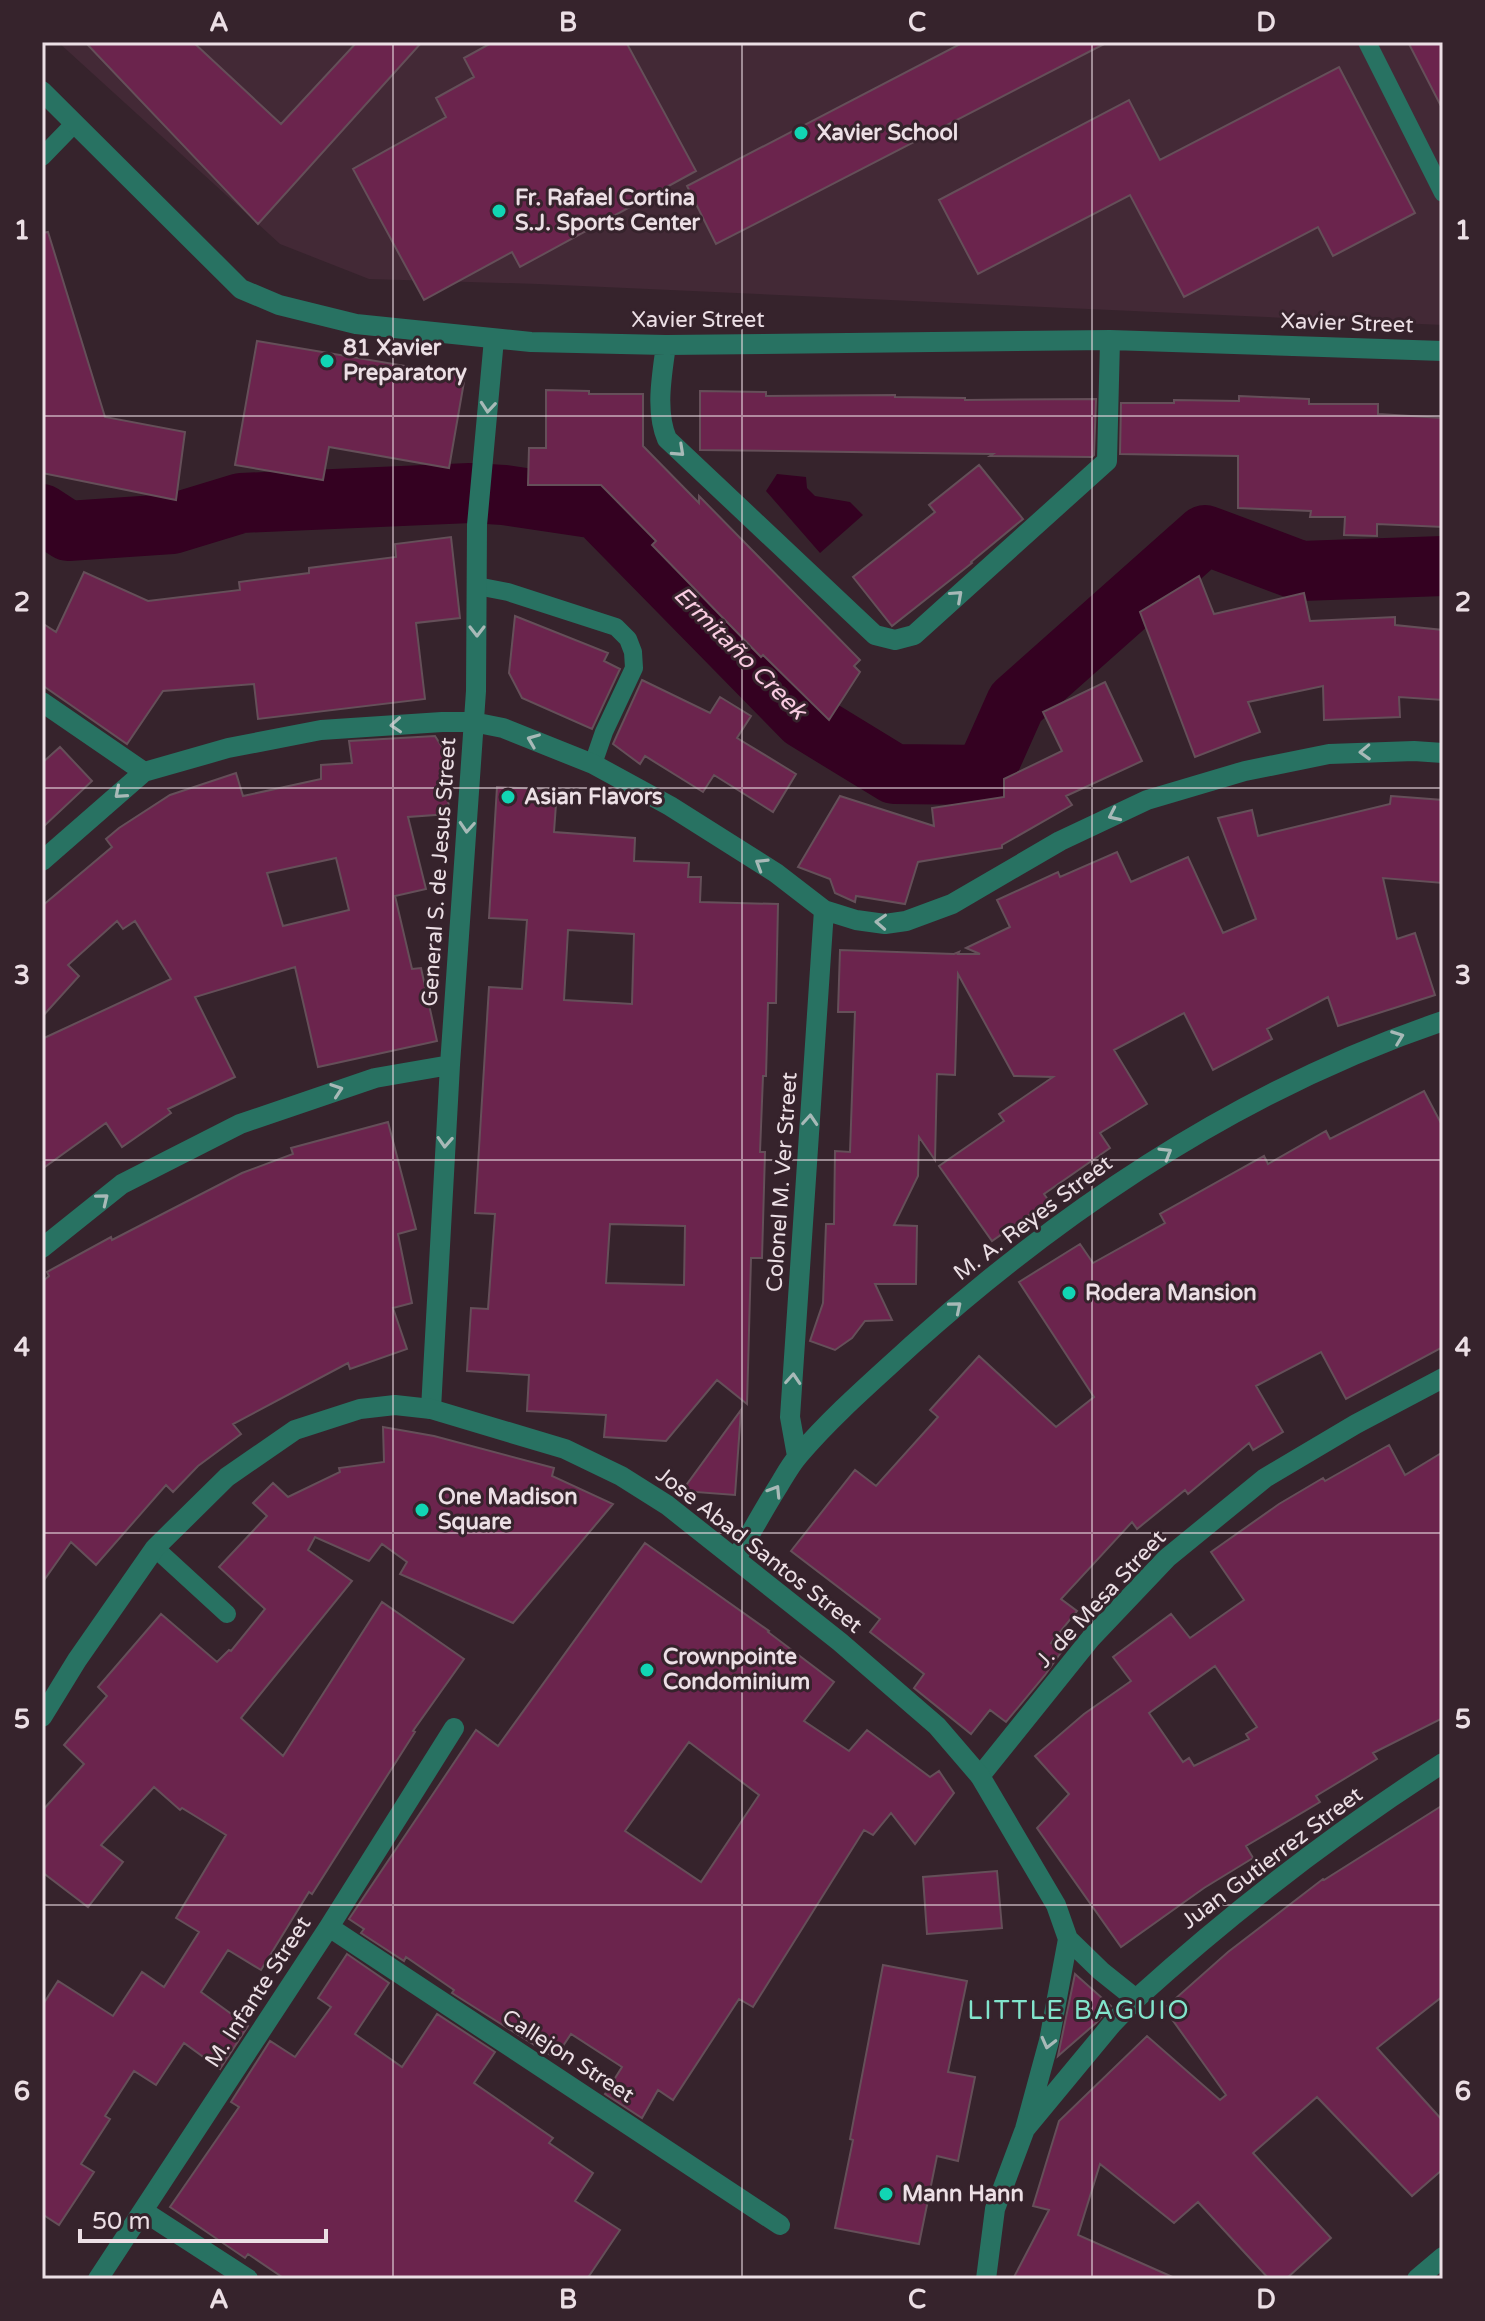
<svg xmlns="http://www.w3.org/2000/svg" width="1485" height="2321" viewBox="0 0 1485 2321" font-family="'Varela Round',sans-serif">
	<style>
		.built { fill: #432936 }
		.water { fill: #340121 }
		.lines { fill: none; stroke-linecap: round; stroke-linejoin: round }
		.river { stroke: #340121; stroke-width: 60 }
		.building { fill: #6b244d; stroke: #654f59; stroke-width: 2; fill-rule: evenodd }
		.service { stroke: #287262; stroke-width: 18 }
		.minor { stroke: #287262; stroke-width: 20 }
		.tertiary { stroke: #287262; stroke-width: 20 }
		.oneway { stroke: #a7b9b7 }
		.grid { fill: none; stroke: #ecdfe5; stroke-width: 2; stroke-opacity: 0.55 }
		.poi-dot { fill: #11d5b4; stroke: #36232c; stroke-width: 3 }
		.labels { text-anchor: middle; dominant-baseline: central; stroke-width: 6; stroke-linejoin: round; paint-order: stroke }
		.poi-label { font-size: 22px; font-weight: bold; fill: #ecdfe5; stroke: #36232c; text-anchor: start }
		.street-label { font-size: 22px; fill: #ecdfe5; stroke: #36232c }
		.water-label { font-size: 24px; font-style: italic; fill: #f9cce1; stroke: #36232c }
		.quarter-label { font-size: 26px; letter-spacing: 2px; fill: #82e4cc; stroke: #36232c }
		.neatline { fill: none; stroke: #ecdfe5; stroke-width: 3 }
		.grid-label { font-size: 26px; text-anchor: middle; font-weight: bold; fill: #ecdfe5 }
	</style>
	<rect width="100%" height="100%" fill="#36232c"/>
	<path class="built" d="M58,42H1443V325L538,284L369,279L280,244Z"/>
	<path class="water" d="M777,474L806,477L807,488L815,496L850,502L863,515L820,553L766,491Z"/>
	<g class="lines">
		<path class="river" d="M42,514L68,531L172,524L241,503L470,493L504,495L598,509L804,719L894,774L984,775L1016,703L1205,535L1301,571L1443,566"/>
	</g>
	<path class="building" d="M85,42H193L281,124L357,42H422L258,224Z
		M493,42H626L696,171L520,267L512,252L424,300L353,169L446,117L436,98L474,77L464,58Z
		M964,42H1108L716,244L687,186Z
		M1408,42H1443V110Z
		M1339,67L1415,213L1333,256L1318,227L1184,297L1130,195L978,274L939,200L1129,100L1160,160Z
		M48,232L105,417L185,432L176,500L42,473V233Z
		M257,341L465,376L449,468L329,447L323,480L235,465Z
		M546,390L589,391V394H643V446L699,503V496L860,660L854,666L860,672L829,720L763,655L761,657L652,545L656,541L601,485H528L529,448H546Z
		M700,391L766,392V396L895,395V397L965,398V400L1096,399L1094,455L1092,457L990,456L993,454L700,450Z
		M1239,396L1309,399V404H1378V414L1443,418V527L1377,524V536L1344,535L1345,517H1310L1311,511L1238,508V456L1120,454L1121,403H1174V400L1239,401Z
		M979,465L1023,519L971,562L972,563L892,626L853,577L935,512L929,505Z
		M451,537L460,618L416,623L425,699L258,719L254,684L163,691L127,744L42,685V623L56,632L84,572L148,601L240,590L239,582L309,573V568L396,557L395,544Z
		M1199,576L1214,614L1304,593L1310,621L1395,617V625L1443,630V700L1399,697L1400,717L1324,720L1323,686L1248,702L1260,732L1195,757L1140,612Z
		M515,616L608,653L604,661L620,669L592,729L522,698L509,673Z
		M642,680L710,713L720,697L751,716L737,738L796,774L773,812L714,775L703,792L645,756L640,764L613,744Z
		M1105,682L1142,761L1066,796L1072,805L1002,845V848L918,862L905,904L856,896L855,902L835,893L830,879L798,867L840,796L934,826L932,808L1004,797V779L1062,751L1043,712Z
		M435,736L446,753L449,814L408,817L426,889L395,896L412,969L421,968L437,1041L318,1067L295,967L195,997L235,1077L168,1109L171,1113L122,1147L106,1123L42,1169V1039L171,979L135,921L123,929L117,921L68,965L79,976L42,1017V906L112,847L106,839L119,828L170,795L236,773L243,796L321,779V765L352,763L349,741ZM336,858L349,910L283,926L267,873Z
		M60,747L92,781L42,828V763Z
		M497,787L557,790L554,832L635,838L634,861L689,863L688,877H701L700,902L778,904L776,1003H768L766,1076H763L760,1152H765L762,1258H751L747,1404L717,1380L666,1441L604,1437L606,1415L527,1411L529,1375L467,1371L471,1308L488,1309L495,1214L475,1213L489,987L522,989L527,920L489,918ZM568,930L634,934L632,1004L564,1000ZM610,1224L685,1226L684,1285L606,1283Z
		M1391,796L1443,800V883L1383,878L1397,939L1415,933L1435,995L1338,1026L1328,997L1267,1029L1272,1039L1213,1070L1184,1013L1114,1050L1147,1104L1100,1133L1110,1148L1044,1194L1049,1201L992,1241L939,1166L1004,1121L999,1114L1053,1077L1014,1076L958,974L955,1075L937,1074L935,1160L919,1137L918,1176L894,1225L917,1226L916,1284H875L892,1320L865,1321L852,1338L835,1350L810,1341L823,1303L826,1224H834L835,1151L850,1152L855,1012H838L840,950L954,954L959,952L958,954H980L966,948L1010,927L997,900L1058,872L1060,877L1117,852L1131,882L1188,857L1223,933L1256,919L1218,818L1252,810L1258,836L1390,804Z
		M1424,1091L1443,1127V1347L1346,1399L1321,1352L1256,1386L1283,1432L1253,1450L1249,1443L1188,1494L1185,1490L1137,1529L1132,1522L1061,1599L1077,1611L1051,1643L1062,1651L1045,1675L1006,1722L990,1710L971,1734L914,1688L924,1674L870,1632L880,1619L791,1551L855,1470L876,1486L938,1417L930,1410L979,1356L1056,1427L1094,1397L1019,1282L1080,1244L1093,1263L1165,1223L1160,1214L1264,1156L1268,1164L1326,1131L1330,1139Z
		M388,1122L416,1229L398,1234L412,1303L393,1308L407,1349L350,1369L348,1363L233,1424L241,1434L198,1466L173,1492L166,1485L96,1565L71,1542L42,1583V1282L49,1276L47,1272L111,1237L112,1240L242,1173L293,1154L291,1148Z
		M741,1410L735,1495L682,1491Z
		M383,1427L434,1436L554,1468L552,1476L613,1504L513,1623L400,1574L407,1562L382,1544L369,1561L315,1537L308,1550L352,1581L241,1718L283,1756L382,1602L464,1659L413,1731L415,1732L312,1894L309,1892L261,1970L228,1950L201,1992L248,2026L220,2069L184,2043L156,2085L134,2071L105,2116L110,2119L81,2164L94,2172L59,2225L42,2214V2006L58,1981L113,2016L142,1972L164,1987L199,1932L176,1918L226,1835L182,1808L180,1810L154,1787L101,1845L123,1862L88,1907L42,1872V1811L84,1764L64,1745L107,1696L98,1687L161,1614L217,1662L229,1650L231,1651L265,1609L219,1567L267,1516L253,1503L273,1483L288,1497L340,1472L339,1468L384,1462Z
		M1389,1445L1405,1475L1443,1452V1718L1373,1753L1377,1759L1316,1796L1320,1802L1246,1846L1253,1858L1204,1888L1121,1947L1037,1828L1069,1794L1035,1756L1084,1714L1131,1681L1113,1657L1171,1614L1190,1638L1244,1600L1211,1552L1279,1504L1323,1478L1325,1481ZM1215,1666L1257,1727L1246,1734L1249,1739L1194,1766L1189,1758L1183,1762L1149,1713Z
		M645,1543L769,1631L768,1632L834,1682L804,1721L849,1751L867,1730L930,1777L939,1771L954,1793L915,1844L891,1813L873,1835L864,1830L753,2007L739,1999L673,2100L658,2090L642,2118L605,2094L622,2067L571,2034L555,2058L452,1993L454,1990L406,1957L404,1961L361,1933L364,1929L349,1919L476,1730L498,1746ZM689,1742L759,1795L701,1882L625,1831Z
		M1443,1805V1996L1377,2048L1443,2121V2169L1412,2196L1317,2097L1253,2153L1331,2238L1286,2279H1269L1198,2202L1174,2223L1100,2164L1078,2235L1177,2279H1013L1049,2210L1033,2206L1059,2121L1147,2036L1220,2100L1226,2095L1169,2015L1172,2012L1167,2006L1228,1952L1323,1879L1324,1880Z
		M997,1871L1002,1928L927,1934L923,1877Z
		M347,1954L389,1983L355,2034L402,2067L437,2014L495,2052L474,2083L553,2138L549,2143L593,2173L575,2201L620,2230L587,2279H285L248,2254L245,2258L170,2207L239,2107L231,2102L270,2041L295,2057L331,2007L318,1998Z
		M883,1965L967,1981L948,2072L975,2077L958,2161L937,2156L919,2244L835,2228L853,2140L850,2139Z
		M1075,1974L1111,2006L1096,2023L1058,2056Z"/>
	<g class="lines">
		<path class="service" d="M1367,42L1443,193
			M42,157L74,124
			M477,586L508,592L616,627L628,639L633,652L634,668L604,732L593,764
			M155,1548L227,1614"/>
		<path class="minor" d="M42,91L241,289L279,305L356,324L531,342L666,345L1110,340L1443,351
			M666,345C662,375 655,411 667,439L875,635L895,640L914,635L1107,461L1110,340
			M42,702L144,772
			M42,861L144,772L228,748L321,730L442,722H473L503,728L593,764L670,806L776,873L824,910L856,920L885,924L906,921L952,904L1060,841L1147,800L1245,771L1329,754L1414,751L1443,753
			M42,1248L122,1184L240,1124L375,1078L450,1065
			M431,1409L450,1065L476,691L477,525L494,339
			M797,1456L790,1417L824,910
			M736,1559C750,1534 764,1509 779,1485C785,1475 791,1464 799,1455C833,1415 874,1380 912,1345C1067,1206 1245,1088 1443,1021
			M980,1776L1091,1638L1167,1558L1265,1478L1356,1424L1443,1378
			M329,1927L780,2225
			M1136,1999C1232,1912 1334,1833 1443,1763
			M143,2211L248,2279
			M98,2279L329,1927L454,1728
			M1417,2279L1443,2257"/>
		<path class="tertiary" d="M42,1717L77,1660L155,1548L227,1477L295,1430L360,1409L395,1405L431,1409L565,1449L621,1476L667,1505L840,1642L937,1726L980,1776L1056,1905L1068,1939L1101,1971L1136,1999L1112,2024L1025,2129
			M986,2279L995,2209L1025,2129L1049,2041L1068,1939"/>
	</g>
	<defs><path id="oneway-chevron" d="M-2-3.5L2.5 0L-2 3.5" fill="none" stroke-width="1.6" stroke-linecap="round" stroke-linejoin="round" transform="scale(2)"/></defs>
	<g class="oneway">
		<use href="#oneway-chevron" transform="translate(488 407) rotate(95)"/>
		<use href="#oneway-chevron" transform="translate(679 451) rotate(43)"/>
		<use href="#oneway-chevron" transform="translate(957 596) rotate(-42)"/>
		<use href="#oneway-chevron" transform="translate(477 631) rotate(90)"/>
		<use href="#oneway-chevron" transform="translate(396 725) rotate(176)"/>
		<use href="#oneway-chevron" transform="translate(533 740) rotate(-158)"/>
		<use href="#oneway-chevron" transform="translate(1365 752) rotate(178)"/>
		<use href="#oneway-chevron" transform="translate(120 793) rotate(139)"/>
		<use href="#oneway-chevron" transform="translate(1114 815) rotate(155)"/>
		<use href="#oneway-chevron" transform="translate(467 827) rotate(94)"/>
		<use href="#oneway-chevron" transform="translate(761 864) rotate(-148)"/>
		<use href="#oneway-chevron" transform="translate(881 922) rotate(-177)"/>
		<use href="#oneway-chevron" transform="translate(1398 1037) rotate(-21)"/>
		<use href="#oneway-chevron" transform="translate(337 1090) rotate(-19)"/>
		<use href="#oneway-chevron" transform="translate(810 1120) rotate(-86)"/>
		<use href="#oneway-chevron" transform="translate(445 1142) rotate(93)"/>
		<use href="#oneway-chevron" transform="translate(1166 1153) rotate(-31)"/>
		<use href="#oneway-chevron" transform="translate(103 1199) rotate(-39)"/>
		<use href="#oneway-chevron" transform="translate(956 1307) rotate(-40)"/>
		<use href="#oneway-chevron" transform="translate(793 1379) rotate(-86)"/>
		<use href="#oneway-chevron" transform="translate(775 1491) rotate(-58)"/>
		<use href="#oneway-chevron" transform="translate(1048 2043) rotate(104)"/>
	</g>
	<path class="grid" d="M393,42V2279M742,42V2279M1092,42V2279M42,416H1443M42,788H1443M42,1160H1443M42,1533H1443M42,1905H1443"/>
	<g class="poi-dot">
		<circle cx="801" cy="133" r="8"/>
		<circle cx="499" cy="211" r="8"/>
		<circle cx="327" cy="361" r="8"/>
		<circle cx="508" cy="797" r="8"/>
		<circle cx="1069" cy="1293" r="8"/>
		<circle cx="422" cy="1510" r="8"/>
		<circle cx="647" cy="1670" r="8"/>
		<circle cx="886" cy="2194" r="8"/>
	</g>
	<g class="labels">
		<g class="poi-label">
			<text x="817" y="133">Xavier School</text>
			<text x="515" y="198">Fr. Rafael Cortina<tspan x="515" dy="25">S.J. Sports Center</tspan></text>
			<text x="343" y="348">81 Xavier<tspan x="343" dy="25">Preparatory</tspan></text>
			<text x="524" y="797">Asian Flavors</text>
			<text x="1085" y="1293">Rodera Mansion</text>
			<text x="438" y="1497">One Madison<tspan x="438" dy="25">Square</tspan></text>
			<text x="663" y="1657">Crownpointe<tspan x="663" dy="25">Condominium</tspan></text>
			<text x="902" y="2194">Mann Hann</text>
		</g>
		<g class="street-label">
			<text x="698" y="320">Xavier Street</text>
			<text transform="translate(1347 323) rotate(2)">Xavier Street</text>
			<text transform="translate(439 872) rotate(-86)">General S. de Jesus Street</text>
			<text transform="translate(782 1182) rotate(-86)">Colonel M. Ver Street</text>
			<text transform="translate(1033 1218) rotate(-37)">M. A. Reyes Street</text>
			<text transform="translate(759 1550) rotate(38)">Jose Abad Santos Street</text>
			<text transform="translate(1101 1599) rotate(-47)">J. de Mesa Street</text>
			<text transform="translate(1272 1858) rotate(-37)">Juan Gutierrez Street</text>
			<text transform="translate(258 1992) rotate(-57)">M. Infante Street</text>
			<text transform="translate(568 2056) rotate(33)">Callejon Street</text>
		</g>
		<g class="water-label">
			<text transform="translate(740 653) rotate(45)">Ermitaño Creek</text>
		</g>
		<g class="quarter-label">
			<text x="1079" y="2010">LITTLE BAGUIO</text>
		</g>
	</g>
	<rect width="1485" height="2321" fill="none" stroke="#36232c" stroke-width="88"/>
	<path d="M80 2229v12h246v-12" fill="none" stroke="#ecdfe5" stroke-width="4"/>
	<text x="92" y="2229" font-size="24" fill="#ecdfe5" stroke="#36232c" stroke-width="6" paint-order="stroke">50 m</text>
	<rect x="44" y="44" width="1397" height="2233" class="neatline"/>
	<g class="grid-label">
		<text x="219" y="31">A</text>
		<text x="568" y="31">B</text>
		<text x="917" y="31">C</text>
		<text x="1266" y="31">D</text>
		<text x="22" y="239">1</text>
		<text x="1463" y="239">1</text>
		<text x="22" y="611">2</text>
		<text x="1463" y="611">2</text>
		<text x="22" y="984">3</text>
		<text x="1463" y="984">3</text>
		<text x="22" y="1356">4</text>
		<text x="1463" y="1356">4</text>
		<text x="22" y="1728">5</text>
		<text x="1463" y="1728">5</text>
		<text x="22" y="2100">6</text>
		<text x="1463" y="2100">6</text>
		<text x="219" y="2308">A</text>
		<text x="568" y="2308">B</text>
		<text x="917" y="2308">C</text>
		<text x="1266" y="2308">D</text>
	</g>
</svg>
